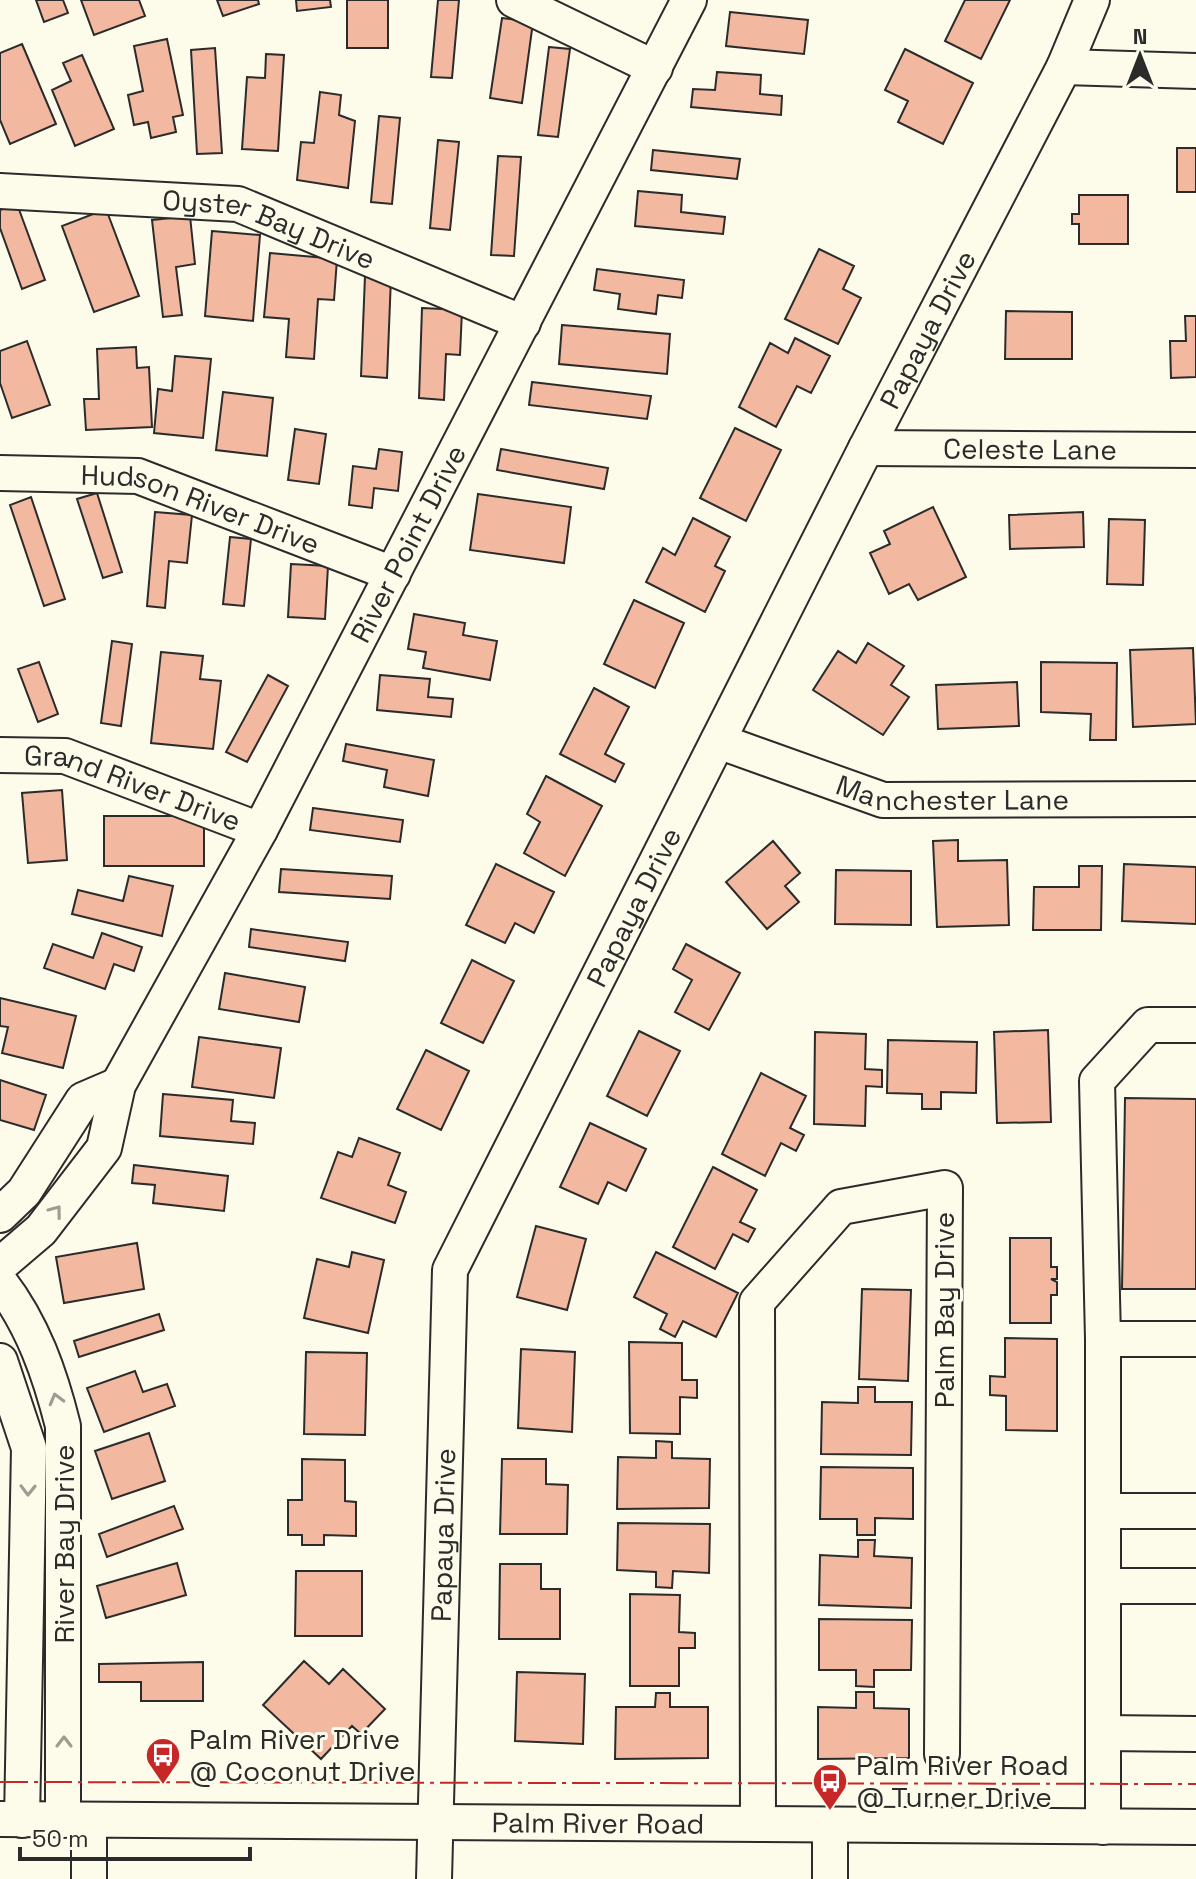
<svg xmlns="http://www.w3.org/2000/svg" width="1196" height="1879" viewBox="0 0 1196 1879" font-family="'Space Grotesk',sans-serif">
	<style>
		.building { fill: #f2b8a0; stroke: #2b2b2b; stroke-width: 2 }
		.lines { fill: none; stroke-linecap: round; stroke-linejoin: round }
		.minor-casing { stroke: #2b2b2b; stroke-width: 38 }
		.minor { stroke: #fdfbea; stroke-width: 34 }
		.power { stroke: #c62828; stroke-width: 2; stroke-dasharray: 28 6 4 6; stroke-linecap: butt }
		.oneway { stroke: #9e9d94 }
		.labels { text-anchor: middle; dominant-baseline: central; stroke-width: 6; stroke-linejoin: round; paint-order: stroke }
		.street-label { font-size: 28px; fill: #2b2b2b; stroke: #fdfbea }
		.poi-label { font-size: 28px; fill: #2b2b2b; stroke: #fdfbea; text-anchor: start }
	</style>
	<rect width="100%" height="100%" fill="#fdfbea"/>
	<path class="building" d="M36,0H63L68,13L44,22Z
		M81,0H139L145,16L94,35Z
		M217,0H258L259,4L223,16Z
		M296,0H330L331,7L297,11Z
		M347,0H388V48H347Z
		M438,0H459L452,78L431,77Z
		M965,0H1010L981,59L945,41Z
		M730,12L808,20L804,54L726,46Z
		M502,18L533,22L522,103L490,98Z
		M167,39L183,115L173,117L176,132L151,138L148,122L134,125L128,95L143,91L134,46Z
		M22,44L56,124L10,144L0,120V53Z
		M549,47L570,49L558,137L538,135Z
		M215,48L222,153L197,154L191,50Z
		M905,49L973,83L943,144L898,122L908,101L885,90Z
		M266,54L284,55L278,151L242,149L247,77L265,78Z
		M82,55L114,129L75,146L52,90L71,81L63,63Z
		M717,72L761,75L760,94L782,96L781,115L691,107L693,89L715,90Z
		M320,92L341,95L339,115L355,121L348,188L297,180L301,142L314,143Z
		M379,116L400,118L392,204L371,202Z
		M438,140L459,142L450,230L430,228Z
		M1177,148H1196V192H1177Z
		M653,150L740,159L737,179L651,170Z
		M498,156L521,157L514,256L491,255Z
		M638,191L682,195L681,212L725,217L723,234L635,226Z
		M1079,195H1128V244H1079V224H1072V214H1079Z
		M17,204L45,280L22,289L0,228V210Z
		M106,209L139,296L94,312L62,226Z
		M190,216L195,264L176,267L182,315L163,317L152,220Z
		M212,231L260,235L253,321L205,316Z
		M819,249L854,266L843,289L861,298L838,344L785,319Z
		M270,253L337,259L334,300L318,299L314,359L286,357L289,319L264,317Z
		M597,269L684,280L682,298L658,295L656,314L618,309L620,294L594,290Z
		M365,276L391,277L387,378L361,376Z
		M422,308L462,310L460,355L446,354L444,400L419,398Z
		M1006,311L1072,312V359H1005Z
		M1185,316H1196V377L1171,378L1170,341H1186Z
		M562,325L670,334L667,374L559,364Z
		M795,338L830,356L811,393L797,386L776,427L739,407L770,343L788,353Z
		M27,341L50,405L12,418L0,383V351Z
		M136,347L137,368L149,367L152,427L86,430L84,399H99L97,349Z
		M175,356L211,359L203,438L154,433L158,389L172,391Z
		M532,382L651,396L647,419L529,405Z
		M223,392L273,398L267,456L216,450Z
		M735,428L781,450L746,521L700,498Z
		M295,429L326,434L319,484L288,480Z
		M379,449L402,452L398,491L374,488L372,508L349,505L353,466L376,469Z
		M501,449L608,468L604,489L497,470Z
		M97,493L122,572L103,578L77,499Z
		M478,494L571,507L564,563L470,550Z
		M31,497L65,599L44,606L10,505Z
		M933,507L966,577L918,600L909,584L889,594L870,553L890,544L884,531Z
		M155,512L192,515L187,563L169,561L165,608L147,606Z
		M1083,512L1084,547L1010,549L1009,515Z
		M693,518L730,537L715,566L725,571L705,612L646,582L663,548L675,555Z
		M1109,519L1145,520L1143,585L1107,584Z
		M230,537L251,539L244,606L223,604Z
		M291,564L328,566L325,619L288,617Z
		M634,600L684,623L655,688L604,664Z
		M414,614L465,623L463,635L497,641L490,680L423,668L426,652L408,649Z
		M112,641L132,644L121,726L101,723Z
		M868,643L904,666L891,685L909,697L883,735L813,690L838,651L856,663Z
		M1193,648L1196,724L1133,727L1130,650Z
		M161,652L203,656L200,679L221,681L213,749L151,743Z
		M39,662L58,714L38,722L18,669Z
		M1041,662L1117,663L1116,740H1090L1091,714L1041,712Z
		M268,675L288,686L247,762L226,752Z
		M380,675L430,679L428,697L453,699L451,717L377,710Z
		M1017,682L1019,726L938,729L936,685Z
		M594,688L629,707L605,754L624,764L615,782L560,754Z
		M346,744L434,760L428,796L384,787L387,770L343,761Z
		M546,776L602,806L565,876L524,853L540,822L527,814Z
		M62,790L67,860L28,863L22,793Z
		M313,808L403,820L400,842L310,830Z
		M104,816H204V866H104Z
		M958,840V861L1007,860L1009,925L937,927L933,841Z
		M773,841L800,873L785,886L799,902L767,929L726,882Z
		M496,864L554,892L534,933L515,923L505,943L466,925Z
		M1124,864L1196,867V924L1122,921Z
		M1079,866H1102L1101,930H1033L1034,887H1079Z
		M281,869L392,876L390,899L279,892Z
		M836,870L911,871V925L835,924Z
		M129,876L173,886L162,936L72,914L78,890L123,901Z
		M251,929L348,942L345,961L249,947Z
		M102,933L142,947L134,971L114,964L105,989L44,968L53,944L93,958Z
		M686,944L740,973L709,1030L675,1012L692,980L673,969Z
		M472,960L514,981L483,1043L441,1023Z
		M225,973L305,987L299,1022L219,1009Z
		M0,998L76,1016L63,1068L2,1053L8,1027L0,1026Z
		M1048,1030L1051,1122L997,1123L994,1032Z
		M639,1031L680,1051L647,1116L607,1096Z
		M815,1032L866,1034L865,1069L882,1070V1087L866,1086L865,1126L814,1124Z
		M199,1037L281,1048L274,1098L192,1087Z
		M888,1040L977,1042L976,1093L941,1092V1109H922V1094L887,1093Z
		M426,1050L469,1071L441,1130L397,1109Z
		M761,1073L806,1096L790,1128L804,1135L796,1151L781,1143L765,1176L722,1154Z
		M0,1080L46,1095L34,1130L0,1120Z
		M163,1094L233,1100L231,1121L255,1123L253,1144L160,1136Z
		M1125,1098L1196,1099V1289H1122Z
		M590,1123L646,1149L626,1191L608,1182L598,1204L560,1187Z
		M359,1138L400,1153L388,1185L406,1192L395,1223L321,1198L338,1152L352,1157Z
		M134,1165L228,1176L224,1211L153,1203L155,1185L132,1183Z
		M713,1167L757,1190L740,1222L755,1229L748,1242L733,1234L715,1269L673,1247Z
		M536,1226L586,1239L567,1310L517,1297Z
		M1010,1238H1051V1267H1057V1279H1051L1057,1282V1295H1051V1323H1010Z
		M137,1243L144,1289L64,1303L56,1257Z
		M352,1252L384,1260L368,1333L304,1318L317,1259L349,1267Z
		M656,1252L738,1293L716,1337L683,1321L675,1337L660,1329L667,1314L634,1297Z
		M862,1289L911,1290L908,1381L859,1379Z
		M159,1314L164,1330L79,1357L74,1341Z
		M1005,1338L1057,1339V1431L1006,1430V1396L990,1395V1376L1005,1377Z
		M629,1342L682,1343V1380H697V1398L680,1397V1434L630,1433Z
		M521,1349L575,1352L572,1432L518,1428Z
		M306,1352L367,1353L365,1435L304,1434Z
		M135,1371L143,1392L167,1384L175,1406L104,1432L87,1388Z
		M858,1387H875V1402H912L911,1455L821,1454L822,1402L858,1403Z
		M149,1433L165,1481L112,1499L95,1451Z
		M656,1441L672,1442V1458L710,1459L709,1508L617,1509L618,1457L656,1458Z
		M302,1459L345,1460V1501L356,1502V1536L324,1535V1545H302V1535H288V1500H302Z
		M502,1459H546V1484L568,1485L567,1534H500Z
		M821,1467L913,1468V1519L875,1518V1535H857V1519H820Z
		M174,1506L183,1529L107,1557L99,1534Z
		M618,1523L710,1524L709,1573L673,1571L672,1588L656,1587V1572L617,1570Z
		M858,1540H875L874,1556L912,1558L911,1608L819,1605L820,1555L858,1557Z
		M177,1563L186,1595L106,1618L97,1586Z
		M500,1564H541V1589H560V1639H499Z
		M296,1571H362V1636H295Z
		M630,1594L680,1595L679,1632L695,1633V1648H679V1686H630Z
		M819,1619L912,1620L911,1670H874V1687L856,1686V1670H819Z
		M304,1661L329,1684L343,1669L385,1709L361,1734L352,1726L321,1759L263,1705Z
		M203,1662V1701H141V1682H99V1664Z
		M517,1672L585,1674L583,1744L515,1741Z
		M856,1692H874V1708L909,1709V1758L818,1759V1707L856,1708Z
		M656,1693H670V1707H708V1758L615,1759L616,1707H655Z"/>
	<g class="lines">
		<g class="minor-casing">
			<g id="minor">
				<path d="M514,0L655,68"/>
				<path d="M1064,67L1196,71"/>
				<path id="s1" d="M0,191L238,204L523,323"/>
				<path id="s2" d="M866,448L1196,450"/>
				<path id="s3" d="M0,473L138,476L393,574"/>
				<path id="s4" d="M718,741L883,800L1196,799"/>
				<path id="s5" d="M0,755L65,756L260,830"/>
				<path d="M0,1215L24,1192L83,1100L118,1085"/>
				<path id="s6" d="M0,1265L41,1230L104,1148L118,1085L260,830L689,0"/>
				<path d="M0,1282C33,1325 50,1374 63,1426V1820"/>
				<path d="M1103,1339L1097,1081L1148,1025H1196"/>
				<path d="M0,1361L29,1448L22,1820"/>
				<path d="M1103,1511H1196"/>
				<path d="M1103,1586H1196"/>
				<path d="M1103,1733L1196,1734"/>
				<path id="s7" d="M0,1819L1196,1827"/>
				<path d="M89,1820V1879"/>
				<path d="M758,1824L757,1302L841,1207L945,1188L942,1754"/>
				<path d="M830,1826V1879"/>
				<path d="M1103,1827V1339H1196"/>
				<path id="s8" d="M434,1879L450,1270L866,448L1064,67L1092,0"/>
			</g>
		</g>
		<use href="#minor" class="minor"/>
		<path class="power" d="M0,1782L1196,1784"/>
	</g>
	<defs><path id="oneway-chevron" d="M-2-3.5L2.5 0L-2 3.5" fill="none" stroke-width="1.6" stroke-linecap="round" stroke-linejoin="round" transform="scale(2)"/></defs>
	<g class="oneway">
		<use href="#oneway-chevron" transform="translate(56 1211) rotate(-53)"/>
		<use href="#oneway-chevron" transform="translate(56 1399) rotate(-105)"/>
		<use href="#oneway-chevron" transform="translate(28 1490) rotate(91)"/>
		<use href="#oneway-chevron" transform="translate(64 1742) rotate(-90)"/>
	</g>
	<defs>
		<g id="bus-pin" transform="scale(1.8)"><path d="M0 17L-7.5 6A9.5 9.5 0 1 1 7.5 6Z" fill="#c62828" stroke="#fdfbea"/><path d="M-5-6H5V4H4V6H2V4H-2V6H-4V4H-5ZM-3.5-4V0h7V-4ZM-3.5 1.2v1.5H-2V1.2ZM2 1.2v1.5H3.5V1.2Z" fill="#fff"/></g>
	</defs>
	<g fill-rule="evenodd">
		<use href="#bus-pin" x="163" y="1755"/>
		<use href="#bus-pin" x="830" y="1781"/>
	</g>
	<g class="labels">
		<g class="street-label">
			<text stroke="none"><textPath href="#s1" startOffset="274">Oyster Bay Drive</textPath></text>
			<text stroke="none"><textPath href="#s8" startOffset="1664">Papaya Drive</textPath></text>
			<text stroke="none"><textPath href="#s2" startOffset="164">Celeste Lane</textPath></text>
			<text stroke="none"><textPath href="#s3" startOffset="206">Hudson River Drive</textPath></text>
			<text stroke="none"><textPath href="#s6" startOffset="836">River Point Drive</textPath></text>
			<text stroke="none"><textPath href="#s4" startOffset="244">Manchester Lane</textPath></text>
			<text stroke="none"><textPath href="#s5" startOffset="138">Grand River Drive</textPath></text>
			<text stroke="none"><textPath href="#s8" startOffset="1016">Papaya Drive</textPath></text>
			<text transform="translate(944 1310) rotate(-90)">Palm Bay Drive</text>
			<text stroke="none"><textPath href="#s8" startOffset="344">Papaya Drive</textPath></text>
			<text transform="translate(64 1544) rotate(-90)">River Bay Drive</text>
			<text stroke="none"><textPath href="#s7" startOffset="598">Palm River Road</textPath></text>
		</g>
		<g class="poi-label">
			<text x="189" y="1739">Palm River Drive<tspan x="189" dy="32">@ Coconut Drive</tspan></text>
			<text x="856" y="1765">Palm River Road<tspan x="856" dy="32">@ Turner Drive</tspan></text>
		</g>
	</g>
	<g transform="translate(1140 56)" stroke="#fdfbea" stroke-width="6" paint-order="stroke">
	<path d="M0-6L14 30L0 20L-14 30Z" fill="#2b2b2b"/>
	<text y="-12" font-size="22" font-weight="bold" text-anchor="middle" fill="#2b2b2b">N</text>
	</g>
	<path d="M20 1847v12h230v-12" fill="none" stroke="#2b2b2b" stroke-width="4"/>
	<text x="32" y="1847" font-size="24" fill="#2b2b2b" stroke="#fdfbea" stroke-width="6" paint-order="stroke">50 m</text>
</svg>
